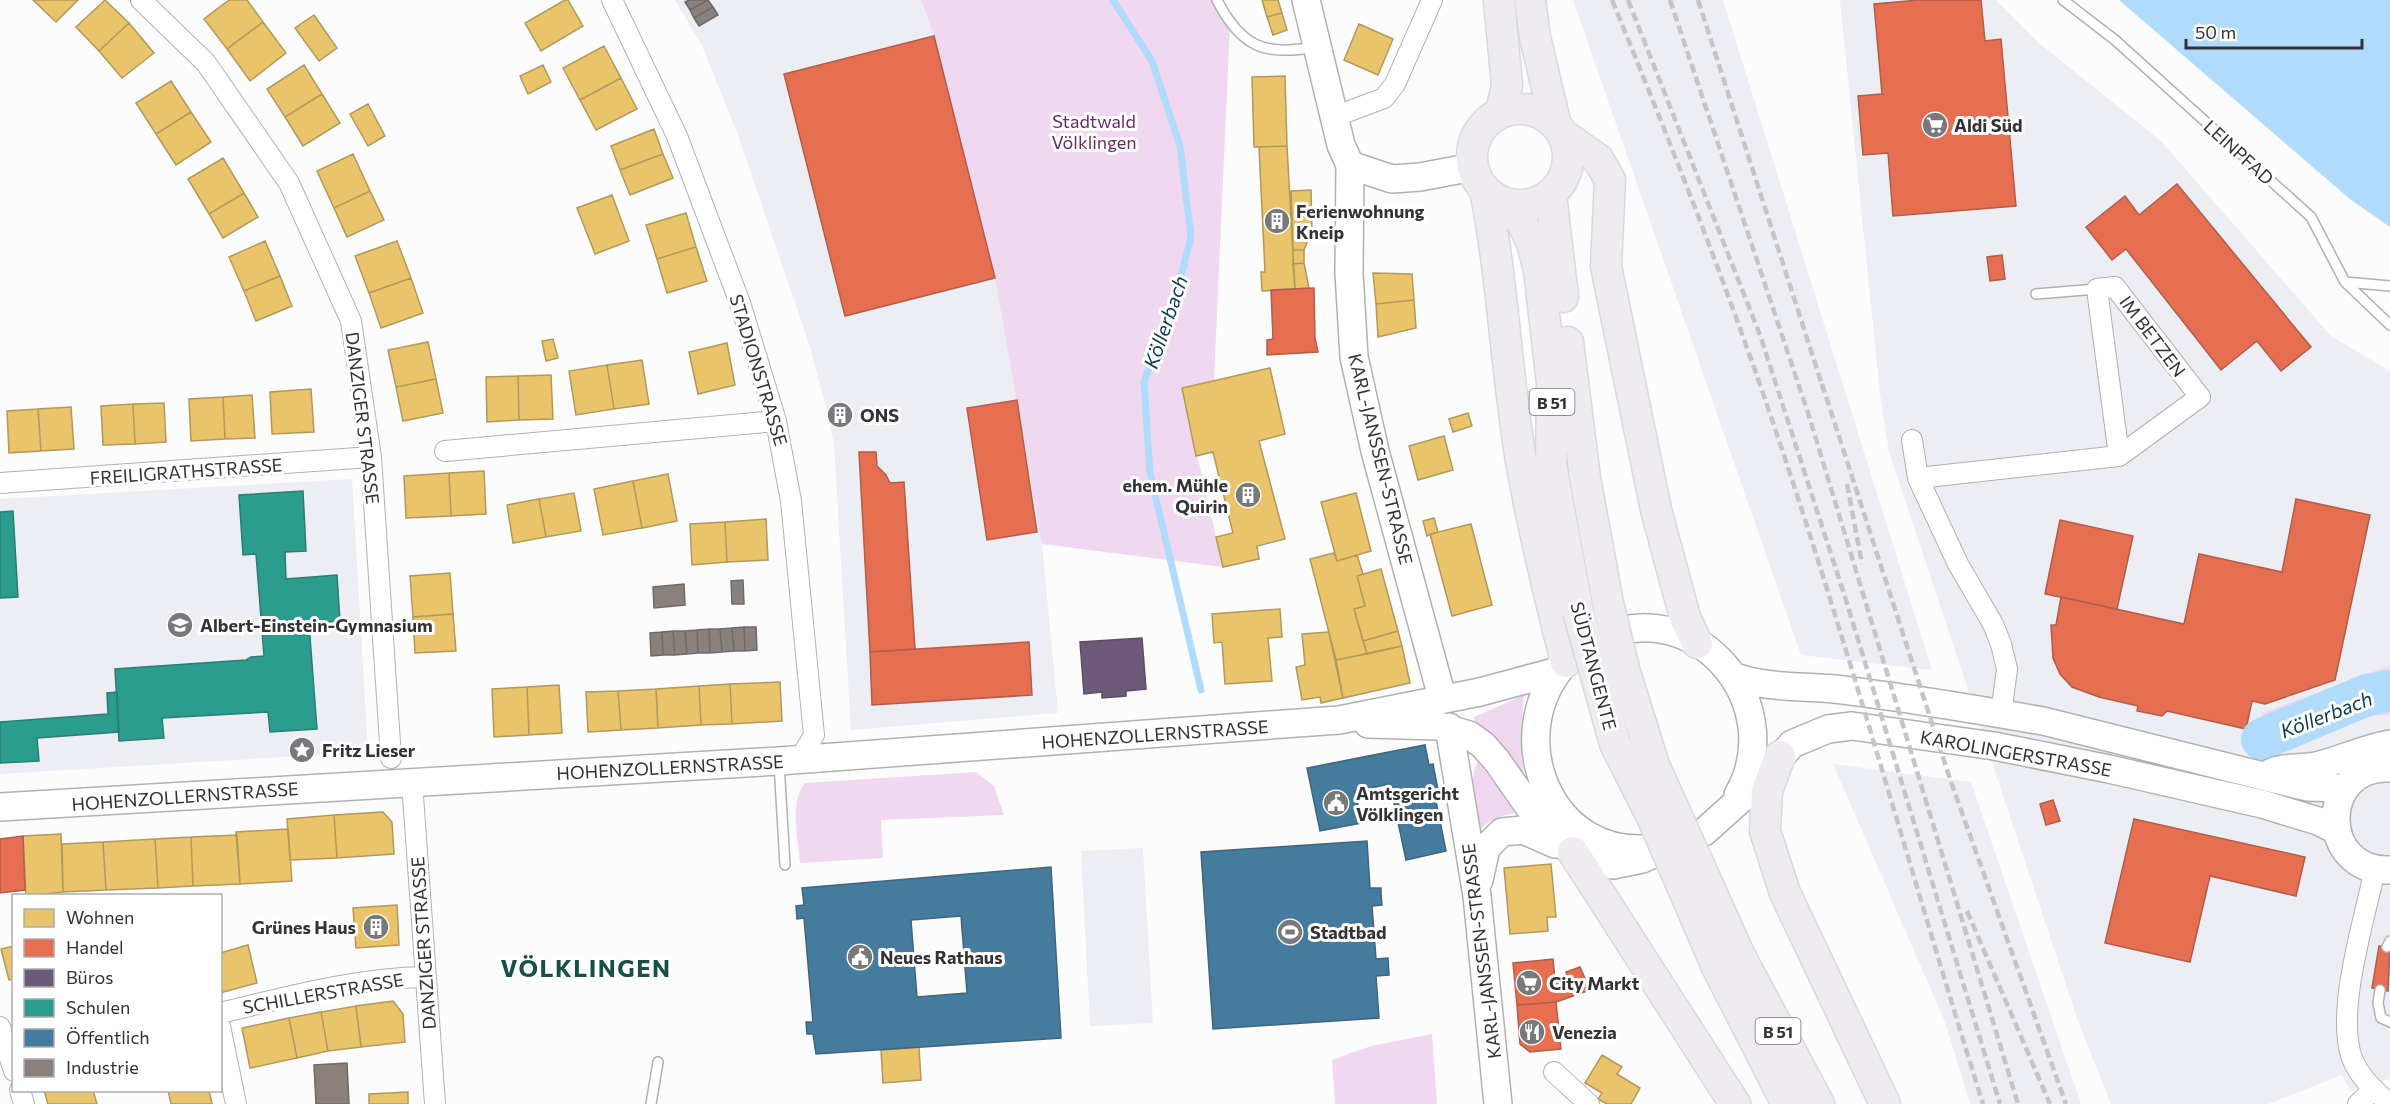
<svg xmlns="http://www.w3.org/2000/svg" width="2390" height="1104" viewBox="0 0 2390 1104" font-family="Commissioner,sans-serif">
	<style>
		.built { fill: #ededf4 }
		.green { fill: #f0d9f0 }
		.water { fill: #b1dbfd }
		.homes { fill: #e9c46a; stroke: #b2985a; stroke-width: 1.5 }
		.shops { fill: #e76f51; stroke: #b15d49; stroke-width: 1.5 }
		.offices { fill: #6d597a; stroke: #5c4e65; stroke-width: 1.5 }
		.schools { fill: #2a9d8f; stroke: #2d7d74; stroke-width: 1.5 }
		.public { fill: #457b9d; stroke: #40657e; stroke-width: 1.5; fill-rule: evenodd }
		.industry { fill: #8a817c; stroke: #706a67; stroke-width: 1.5 }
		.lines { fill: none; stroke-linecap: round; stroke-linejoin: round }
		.stream { stroke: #b1dbfd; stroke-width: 7 }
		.river { stroke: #b1dbfd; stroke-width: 42 }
		.lane-casing { stroke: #b1b1b2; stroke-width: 12 }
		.street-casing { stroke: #b1b1b2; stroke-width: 22 }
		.secondary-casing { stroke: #b1b1b2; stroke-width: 30 }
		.primary-casing { stroke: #d9d9da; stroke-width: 33 }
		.lane { stroke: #fff; stroke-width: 9 }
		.street { stroke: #fff; stroke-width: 20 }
		.secondary { stroke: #fff; stroke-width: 27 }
		.primary { stroke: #eeebf1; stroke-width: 30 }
		.rail { stroke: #c5c5c5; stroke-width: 4.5; stroke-dasharray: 9 4.5; stroke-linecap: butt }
		.primary-bridge-casing { stroke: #d9d9da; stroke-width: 33; stroke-linecap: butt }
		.primary-bridge { stroke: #eeebf1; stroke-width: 30 }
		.labels { text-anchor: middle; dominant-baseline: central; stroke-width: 6; stroke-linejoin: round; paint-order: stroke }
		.shield { fill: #fff; stroke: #707072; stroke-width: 1.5 }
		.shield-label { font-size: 16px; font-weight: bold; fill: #333335 }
		.park-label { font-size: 18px; fill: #672a68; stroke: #fff }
		.poi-label { font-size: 18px; font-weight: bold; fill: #333335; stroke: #fff; text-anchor: start }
		.street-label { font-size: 18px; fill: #333335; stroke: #fff }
		.water-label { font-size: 20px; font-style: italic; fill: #083857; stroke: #fff }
		.district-label { font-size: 24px; font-weight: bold; letter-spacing: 1.5px; fill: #185047; stroke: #fff }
	</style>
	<rect width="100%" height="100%" fill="#fcfcfd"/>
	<path class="built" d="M675,0H921L934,36L995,278L1041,534L1058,713L851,730L834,444L828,415L810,347L738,135L702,46Z
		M1573,0H1723L1932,670L1801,655Z
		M1840,0H1996L2039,43L2161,141L2331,336L2390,371V665L2263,713L2335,725L2357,717L2390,715V1078L2351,1091L2342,1075L2268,1104H2111L2079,1024L1889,452L1880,394Z
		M352,479L368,752L0,774V499Z
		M1833,764L1971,782L2081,1104H1970L1945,1022Z
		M1143,848L1153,1023L1090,1026L1081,851Z"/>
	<path class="green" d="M921,0H1217L1230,25L1214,381L1182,389L1223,567L1042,544L995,278L934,36Z
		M2390,665V715L2357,717L2286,746L2257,738L2262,713Z
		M1524,695L1521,733L1523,775L1499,742L1474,721V717Z
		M1478,762L1519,813C1502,814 1490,819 1478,831C1476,815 1468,775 1478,762Z
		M976,772L994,786L1004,815L881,820L883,858L800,863C798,838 789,803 805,783Z
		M1432,1034L1437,1104H1335L1332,1060L1371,1046Z"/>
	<path class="water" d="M2119,0H2390V227L2351,200Z"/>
	<path class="homes" d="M33,0H78L56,22Z
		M105,0L129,23L99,51L76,27Z
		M229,0H247L263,22L227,49L204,19Z
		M565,0H568L583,26L541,51L525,23Z
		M1262,0H1278L1282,13L1267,17Z
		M1282,13L1287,30L1273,35L1267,17Z
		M314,15L337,48L319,61L295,28Z
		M263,22L286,53L250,81L227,49Z
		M129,23L154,53L122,78L99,51Z
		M1359,24L1393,39L1378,75L1344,60Z
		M604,46L621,78L580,100L563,68Z
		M304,65L322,94L285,117L267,89Z
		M543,65L551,82L528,94L520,76Z
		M1285,76L1287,146L1254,147L1252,77Z
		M621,78L637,109L596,130L580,100Z
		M171,81L191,112L156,134L136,103Z
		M322,94L340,123L303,146L285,117Z
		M368,104L385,136L368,146L350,114Z
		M191,112L211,142L176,165L156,134Z
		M654,129L663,154L620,170L611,146Z
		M1287,146L1295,289L1262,291L1261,272H1265L1259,147Z
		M353,154L370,191L334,208L317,171Z
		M663,154L673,178L630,195L620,170Z
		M223,158L244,193L209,214L188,179Z
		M1311,190L1312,230L1304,250H1293L1291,191Z
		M370,191L384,220L347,237L334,208Z
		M244,193L258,217L223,238L209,214Z
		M612,195L629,241L595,254L577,208Z
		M686,213L696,247L657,259L646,225Z
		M265,241L280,276L244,291L229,257Z
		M397,241L411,278L369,293L355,256Z
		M696,247L707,281L667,293L657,259Z
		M1293,250H1304V263L1293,264Z
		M1304,263L1309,288L1295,289L1293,264Z
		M1373,273L1412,274L1414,300L1376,304Z
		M280,276L292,306L256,321L244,291Z
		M411,278L423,313L381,328L369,293Z
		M1414,300L1416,328L1378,337L1376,304Z
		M553,339L558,358L546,361L542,341Z
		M428,342L436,379L396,387L388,350Z
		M727,343L735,385L698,394L689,352Z
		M642,360L649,404L614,409L607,365Z
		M607,365L614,409L576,415L569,371Z
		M1270,368L1285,434L1259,441L1285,539L1257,546L1259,559L1223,567L1216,537L1233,533L1213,452L1196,456L1182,388Z
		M551,375L553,419L519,420L518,376Z
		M518,376L519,420L487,422L486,377Z
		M436,379L443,413L403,421L396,387Z
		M311,389L314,432L272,434L270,392Z
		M252,395L255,438L225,439L223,397Z
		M223,397L225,439L191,441L189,399Z
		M164,403L166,442L135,444L133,404Z
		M133,404L135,444L103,445L101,406Z
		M71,407L74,449L41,451L38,409Z
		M38,409L41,451L9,453L7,411Z
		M1468,413L1472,426L1453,432L1449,419Z
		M1444,436L1453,470L1418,480L1409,446Z
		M484,471L486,514L451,516L449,473Z
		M449,473L451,516L406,518L404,476Z
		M668,474L677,521L642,528L633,481Z
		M633,481L642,528L603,535L594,489Z
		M574,493L581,531L546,537L539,499Z
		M1356,493L1371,551L1337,561L1321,502Z
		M539,499L546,537L513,543L507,505Z
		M1434,518L1438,532L1427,536L1423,521Z
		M766,519L768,560L727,562L725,522Z
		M725,522L727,562L692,565L690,524Z
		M1471,524L1492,605L1452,616L1430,534Z
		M1334,553L1337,561L1357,555L1363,574L1357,576L1365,606L1354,609L1367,654L1336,660L1310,559Z
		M1381,569L1398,631L1363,641L1354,609L1365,606L1357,576Z
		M450,573L453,614L413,617L410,576Z
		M1280,609L1282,637L1268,638L1272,681L1225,684L1222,642L1214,643L1212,614Z
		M453,614L456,651L415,653L413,617Z
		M1398,631L1402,646L1367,654L1363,641Z
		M1329,632L1343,698L1321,703L1320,697L1302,700L1296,667L1305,665L1302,634Z
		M1402,646L1410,683L1343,698L1336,660Z
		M780,682L782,721L732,724L730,684Z
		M730,684L732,724L701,725L699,686Z
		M559,685L562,733L529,735L527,687Z
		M699,686L701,725L658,728L656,689Z
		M527,687L529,735L494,737L492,689Z
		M656,689L658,728L621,730L618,691Z
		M618,691L621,730L588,732L586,692Z
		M383,812L392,822L394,854L337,858L334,815Z
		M334,815L337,858L290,860L287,819Z
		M288,829L292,881L240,884L236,832Z
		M61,834L63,892L26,896L23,836Z
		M237,835L240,884L193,886L191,837Z
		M191,837L193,886L158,888L155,839Z
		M155,839L158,888L106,890L103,842Z
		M103,842L106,890L63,892L62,844Z
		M1551,864L1556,917H1547L1548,931L1510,934L1504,868Z
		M397,905L399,945L356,948L353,908Z
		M248,945L257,983L220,993V953Z
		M14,946V979L9,980L1,949Z
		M393,1001L403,1014L405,1042L361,1047L356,1006Z
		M356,1006L361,1047L328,1051L321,1012Z
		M321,1012L328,1051L297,1058L289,1018Z
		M289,1018L297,1058L250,1068L242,1028Z
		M919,1047L921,1080L883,1083L881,1050Z
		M1602,1055L1622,1067L1617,1074L1640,1088L1631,1104H1607L1598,1099L1602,1093L1585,1083Z
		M44,1090H93L97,1104H48Z
		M168,1090H209L212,1104H171Z
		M408,1092V1104H369V1094Z"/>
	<path class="shops" d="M1919,0H1981L1985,41L2001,39L2016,206L1893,216L1888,153L1863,155L1858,96L1882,94L1874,4Z
		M934,36L995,278L845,316L784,74Z
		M2177,184L2311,347L2281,371L2257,341L2221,370L2126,249L2112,260L2086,227L2125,196L2139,215Z
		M2002,255L2005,279L1990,281L1987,257Z
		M1314,288L1315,338L1318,352L1267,355V340L1273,339L1271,290Z
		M1017,400L1037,532L987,540L967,408Z
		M844,412V417L835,418V413Z
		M859,452H876L877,466L886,475L890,483L904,482L915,649L870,652Z
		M2296,499L2370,515L2335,680L2265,704L2252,701L2246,729L2167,711L2162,716L2137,711L2138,706L2099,697L2072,687L2060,674L2053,658L2051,625H2056L2061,597L2184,624L2199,554L2282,572Z
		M2060,520L2133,536L2117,609L2045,594Z
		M1029,642L1032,695L872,705L870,652Z
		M2053,800L2060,821L2046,825L2040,804Z
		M2134,819L2305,857L2296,896L2210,876L2190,962L2105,943Z
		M23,836L25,890L0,893V839Z
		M2379,946L2390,948L2388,991L2372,988Z
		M1553,959L1555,980L1567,975L1566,972L1580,967L1590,990L1556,1002L1517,1005L1513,963Z
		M1556,1002L1561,1049L1530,1052L1520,1044L1517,1005Z"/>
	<path class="offices" d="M1142,638L1146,689L1126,691V696L1102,698V692L1084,694L1080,642Z"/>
	<path class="schools" d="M303,491L306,551L285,552L286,579L337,575L340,621L309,624L317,729L270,732L268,712L162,718L164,738L119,741L115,669L246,660L251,657L264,656L256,554L243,555L239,495Z
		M13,511L18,597L0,598V512Z
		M117,692L119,732L37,738L39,761L0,763V722L108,714L107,693Z"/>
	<path class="public" d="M1425,745L1429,765L1433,764L1440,800L1436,801L1446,851L1406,860L1390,784L1355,791L1362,823L1320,831L1307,768Z
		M1367,841L1370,888H1381V894L1382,905L1372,906L1376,959L1388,958L1389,975L1376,976L1379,1018L1213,1029L1201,852Z
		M1051,867L1061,1038L816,1054L813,1034H807L806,1022H813L804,918L797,919L796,906L804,905L802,888ZM961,916L967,993L917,997L911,920Z"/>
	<path class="industry" d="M689,0H708L690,10L685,2Z
		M708,0L713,7L694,18L690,10Z
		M713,7L718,15L699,26L694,18Z
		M743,580L744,604H732L731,581Z
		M684,584L685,605L654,608L653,587Z
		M744,627H756L757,650L745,651Z
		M744,627L745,651H734L732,628Z
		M732,628L734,651L722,652L720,629Z
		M709,629H720L722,652L710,653Z
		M709,629L710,653H698L697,630Z
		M697,630L698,653L687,654L685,631Z
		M673,631H685L687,654L675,655Z
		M673,631L675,655H663L662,632Z
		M662,632L663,655L651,656L650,633Z
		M347,1063L349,1104H316L314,1065Z"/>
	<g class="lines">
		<path class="stream" d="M1113,0L1152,61L1180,146L1191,237L1172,311L1144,381L1150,473L1201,690"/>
		<path class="river" d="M2262,739L2367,695L2390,691"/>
		<g class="lane-casing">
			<path id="lane" d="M1217,0C1240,45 1263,57 1314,47
				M2063,0L2115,40L2311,217L2345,282L2390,325
				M2345,282L2390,286
				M2036,294L2097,289
				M779,763L785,865
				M2387,947L2390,941
				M2380,990L2378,1003L2381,1018L2390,1022
				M651,1104L658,1062"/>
		</g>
		<g class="street-casing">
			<path id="street" d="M141,0L206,63L289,183L351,321L371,457L391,758
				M612,0L677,136L740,303L776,421L791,501L814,735L800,759
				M1334,117L1384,98L1395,84L1432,0
				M1912,440L1918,478L1958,564L1993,624L2001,644L2007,669L2001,714
				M445,451L776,421
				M1918,478L2119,456L2200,397L2115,287L2097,289L2119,456
				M0,483L371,457
				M412,782L435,1104
				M2375,869C2365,918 2335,1012 2352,1058C2359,1077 2375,1091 2390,1104
				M220,1013C287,997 357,978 426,977
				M220,1026L236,1104
				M0,1027L14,1071
				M1554,1072L1589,1104
				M20,1090L24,1104
				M2358,1104L2373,1090"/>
		</g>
		<g class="secondary-casing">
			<path id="secondary" d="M1306,0L1341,145L1350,165L1349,273L1354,357L1375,451L1442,697
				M1350,165L1392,179L1420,177L1473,167
				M1595,641C1692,589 1791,702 1738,795
				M1564,664C1500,737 1551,861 1653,848
				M1735,677C1767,688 1801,686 1834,689C1904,697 1974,709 2043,721L2307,787L2345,788
				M1368,724L1439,726L1469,735L1483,745L1497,761L1546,831L1573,852L1613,865L1642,859L1704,832L1753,788L1792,744L1828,729L1852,726L1994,746L2109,769L2262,804L2318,821L2336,830
				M1449,727L1477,896L1498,1104
				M2390,768C2318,764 2318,873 2390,870
				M2270,773C2286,766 2300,769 2316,766C2342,760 2365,748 2390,744
				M0,807L779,761L1339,720L1480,692L1558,671
				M1479,880L1486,848L1502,832L1523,830L1555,844"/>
		</g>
		<g class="primary-casing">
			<path id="primary" d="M1499,0L1507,85L1501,112
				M1530,0L1535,37L1555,122
				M1472 157a48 48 0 1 1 96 0a48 48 0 1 1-96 0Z
				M1565,136L1598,159L1610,180L1606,266L1656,510L1685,617L1697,643
				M1485,190C1503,280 1506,371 1521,461C1533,529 1549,595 1566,662
				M1551,195L1563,297
				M1504,203L1522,222L1532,243L1539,270L1552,383L1551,465L1578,611
				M1568,342L1585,478L1608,603
				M1780,756L1767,791L1765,831L1785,893L1885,1104
				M1573,852L1735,1104
				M1740,956L1819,1104
				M1717,967L1787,1104"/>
		</g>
		<use href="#lane" class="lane"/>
		<use href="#street" class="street"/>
		<use href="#secondary" class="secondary"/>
		<use href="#primary" class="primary"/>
		<path class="rail" d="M1612,0C1667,134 1720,268 1767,405C1846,636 1910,871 1983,1104
			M1628,0L1760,335L1845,597L2000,1104
			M1670,0L1809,416L2018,1104
			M1698,0L1824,391
			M1822,384L1951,782L2066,1104
			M1847,484L1862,564
			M1967,911L2050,1104"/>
		<g class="primary-bridge-casing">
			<path id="primary-bridge" d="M1608,603L1624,669L1654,765L1740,956
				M1578,611L1615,744L1653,819L1717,967"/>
		</g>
		<use href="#primary-bridge" class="primary-bridge"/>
	</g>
	<defs>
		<g id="supermarket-disc" transform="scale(1.35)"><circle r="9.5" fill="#79797b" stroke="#fff"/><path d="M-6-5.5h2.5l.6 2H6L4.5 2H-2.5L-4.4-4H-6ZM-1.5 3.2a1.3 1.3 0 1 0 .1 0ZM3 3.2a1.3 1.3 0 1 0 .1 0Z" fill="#fff"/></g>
		<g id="building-disc" transform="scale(1.35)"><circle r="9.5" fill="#79797b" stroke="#fff"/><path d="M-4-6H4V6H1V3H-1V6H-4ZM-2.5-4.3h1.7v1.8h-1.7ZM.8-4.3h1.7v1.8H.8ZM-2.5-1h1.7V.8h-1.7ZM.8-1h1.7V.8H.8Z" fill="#fff"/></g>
		<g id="school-disc" transform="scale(1.35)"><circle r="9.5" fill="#79797b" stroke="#fff"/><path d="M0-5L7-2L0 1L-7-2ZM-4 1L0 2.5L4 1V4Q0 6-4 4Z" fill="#fff"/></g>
		<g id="sight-disc" transform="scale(1.35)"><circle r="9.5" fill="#79797b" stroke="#fff"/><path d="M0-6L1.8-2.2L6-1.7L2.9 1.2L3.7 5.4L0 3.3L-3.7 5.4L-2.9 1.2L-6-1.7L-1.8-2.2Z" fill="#fff"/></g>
		<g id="civic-disc" transform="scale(1.35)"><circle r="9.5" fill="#79797b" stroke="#fff"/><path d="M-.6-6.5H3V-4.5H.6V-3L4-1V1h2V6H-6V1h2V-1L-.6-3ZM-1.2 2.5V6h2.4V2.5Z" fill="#fff"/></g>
		<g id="stadium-disc" transform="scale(1.35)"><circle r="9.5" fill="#79797b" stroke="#fff"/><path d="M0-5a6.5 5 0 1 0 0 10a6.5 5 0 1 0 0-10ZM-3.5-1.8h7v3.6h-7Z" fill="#fff"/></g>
		<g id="restaurant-disc" transform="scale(1.35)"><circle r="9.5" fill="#79797b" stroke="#fff"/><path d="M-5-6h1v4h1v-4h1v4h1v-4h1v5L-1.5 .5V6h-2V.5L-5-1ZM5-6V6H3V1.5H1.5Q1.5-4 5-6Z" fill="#fff"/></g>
	</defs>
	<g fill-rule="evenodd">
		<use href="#supermarket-disc" x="1935" y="125"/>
		<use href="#building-disc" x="1277" y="221"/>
		<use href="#building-disc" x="840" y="415"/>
		<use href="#building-disc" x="1248" y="495"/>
		<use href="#school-disc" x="180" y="625"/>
		<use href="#sight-disc" x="302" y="750"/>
		<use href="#civic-disc" x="1336" y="803"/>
		<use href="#building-disc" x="376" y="927"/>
		<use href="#stadium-disc" x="1290" y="932"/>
		<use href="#civic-disc" x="860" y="957"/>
		<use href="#supermarket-disc" x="1529" y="983"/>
		<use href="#restaurant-disc" x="1532" y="1032"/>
	</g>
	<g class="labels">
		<g class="shield">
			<rect x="1529.5" y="389" width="45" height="26" rx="4.5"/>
			<rect x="1755.5" y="1018" width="45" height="26" rx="4.5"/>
		</g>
		<g class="shield-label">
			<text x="1552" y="402">B 51</text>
			<text x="1778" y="1031">B 51</text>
		</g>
		<g class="park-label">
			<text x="1094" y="121">Stadtwald<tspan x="1094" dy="21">Völklingen</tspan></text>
		</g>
		<g class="poi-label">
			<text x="1954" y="125">Aldi Süd</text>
			<text x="1296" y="211">Ferienwohnung<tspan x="1296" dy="21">Kneip</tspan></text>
			<text x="860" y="415">ONS</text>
			<text x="1228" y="485" text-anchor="end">ehem. Mühle<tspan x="1228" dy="21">Quirin</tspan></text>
			<text x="200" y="625">Albert-Einstein-Gymnasium</text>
			<text x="322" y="750">Fritz Lieser</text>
			<text x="1356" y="793">Amtsgericht<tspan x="1356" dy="21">Völklingen</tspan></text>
			<text x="356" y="927" text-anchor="end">Grünes Haus</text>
			<text x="1310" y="932">Stadtbad</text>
			<text x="880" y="957">Neues Rathaus</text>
			<text x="1549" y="983">City Markt</text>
			<text x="1552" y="1032">Venezia</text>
		</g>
		<g class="street-label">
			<text transform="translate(2239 152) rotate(42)">LEINPFAD</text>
			<text transform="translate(2153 336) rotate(53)">IM BETZEN</text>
			<text transform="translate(759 370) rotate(73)">STADIONSTRASSE</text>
			<text transform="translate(363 418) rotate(83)">DANZIGER STRASSE</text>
			<text transform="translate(1381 459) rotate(76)">KARL-JANSSEN-STRASSE</text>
			<text transform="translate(186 471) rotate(-4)">FREILIGRATHSTRASSE</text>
			<text transform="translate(1594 666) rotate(75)">SÜDTANGENTE</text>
			<text transform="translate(1155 734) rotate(-4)">HOHENZOLLERNSTRASSE</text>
			<text transform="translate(2016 753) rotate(10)">KAROLINGERSTRASSE</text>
			<text transform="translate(670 767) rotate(-3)">HOHENZOLLERNSTRASSE</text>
			<text transform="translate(185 796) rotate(-4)">HOHENZOLLERNSTRASSE</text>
			<text transform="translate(423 943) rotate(-94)">DANZIGER STRASSE</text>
			<text transform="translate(1481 951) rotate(-97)">KARL-JANSSEN-STRASSE</text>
			<text transform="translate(323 993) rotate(-10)">SCHILLERSTRASSE</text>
		</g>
		<g class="water-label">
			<text transform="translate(1165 322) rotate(-71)">Köllerbach</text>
			<text transform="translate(2326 714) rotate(-21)">Köllerbach</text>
		</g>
		<g class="district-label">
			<text x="586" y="967">VÖLKLINGEN</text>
		</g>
	</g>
	<rect x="12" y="894" width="210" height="198" fill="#ffffff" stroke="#adadae" stroke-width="1.5"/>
	<rect x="24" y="909" width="30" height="18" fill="#e9c46a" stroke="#adadae" stroke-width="1.5"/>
	<text x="66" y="924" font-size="18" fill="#333335">Wohnen</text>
	<rect x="24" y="939" width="30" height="18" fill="#e76f51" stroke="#adadae" stroke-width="1.5"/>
	<text x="66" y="954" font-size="18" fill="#333335">Handel</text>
	<rect x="24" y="969" width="30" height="18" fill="#6d597a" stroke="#adadae" stroke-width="1.5"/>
	<text x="66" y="984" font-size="18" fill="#333335">Büros</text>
	<rect x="24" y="999" width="30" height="18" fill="#2a9d8f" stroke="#adadae" stroke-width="1.5"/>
	<text x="66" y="1014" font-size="18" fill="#333335">Schulen</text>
	<rect x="24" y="1029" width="30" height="18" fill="#457b9d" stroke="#adadae" stroke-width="1.5"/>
	<text x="66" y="1044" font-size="18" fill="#333335">Öffentlich</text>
	<rect x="24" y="1059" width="30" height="18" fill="#8a817c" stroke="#adadae" stroke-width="1.5"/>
	<text x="66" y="1074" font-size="18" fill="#333335">Industrie</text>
	<path d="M2186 39v9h176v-9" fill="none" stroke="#333335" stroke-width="3"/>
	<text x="2195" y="39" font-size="18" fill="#333335" stroke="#ffffff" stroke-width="4.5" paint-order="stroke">50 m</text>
</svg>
